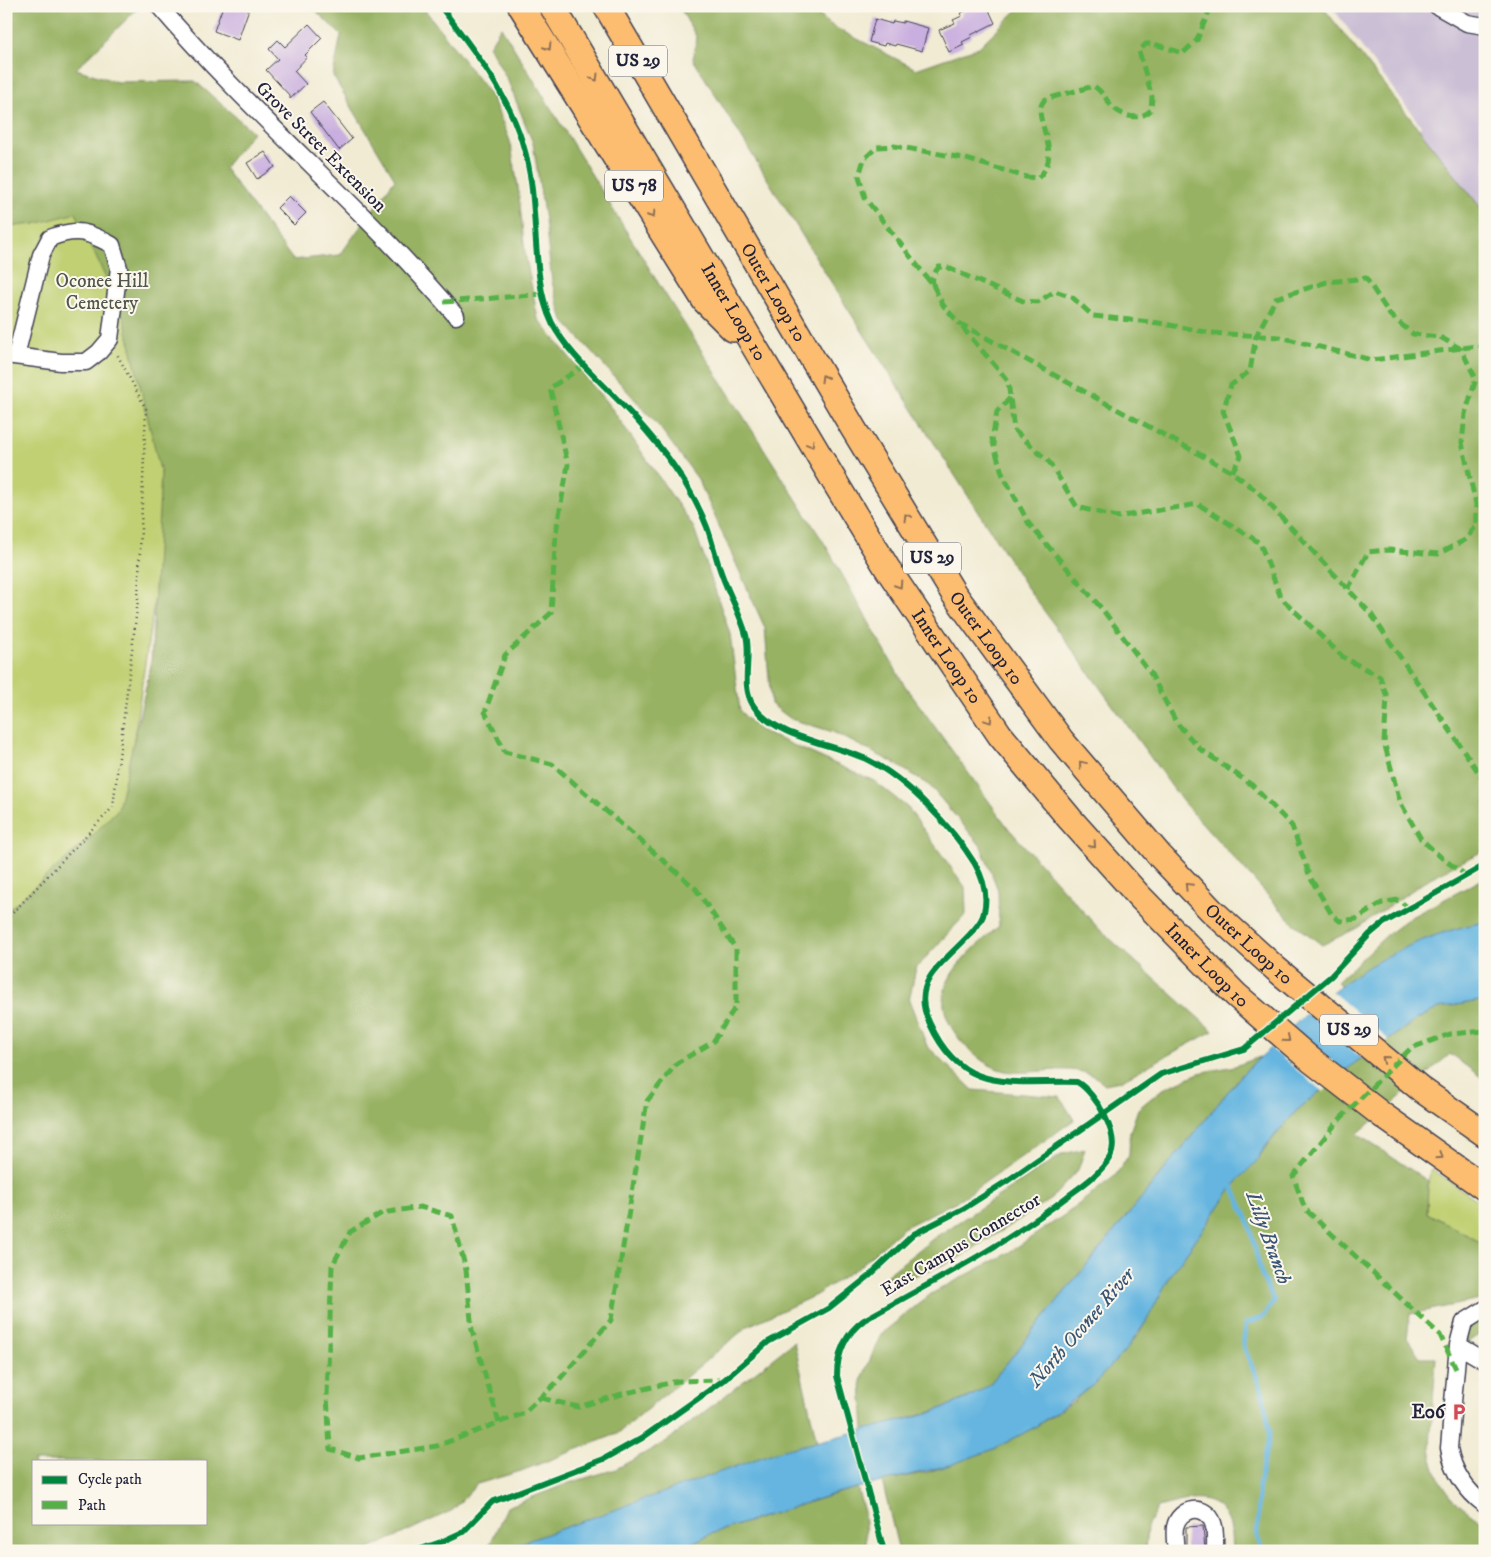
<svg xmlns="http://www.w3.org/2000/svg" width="1491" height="1557" viewBox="0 0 1491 1557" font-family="'IM FELL DW Pica',serif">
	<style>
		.industrial { fill: #cbbfd5 }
		.green { fill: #c0d072; stroke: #717956 }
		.forest { fill: #98b264; stroke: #5d6a50; fill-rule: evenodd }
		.water { fill: #65b5e0; stroke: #446c8e }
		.pier { fill: #f1ebd3 }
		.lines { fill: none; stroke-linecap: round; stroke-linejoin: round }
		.stream { stroke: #65b5e0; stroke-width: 4.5 }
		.building { fill: #c9afdf }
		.minor-casing { stroke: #414052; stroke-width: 19 }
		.highway-casing { stroke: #414052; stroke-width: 28 }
		.path { stroke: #414052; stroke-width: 2.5; stroke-dasharray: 1 4; stroke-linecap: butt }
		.minor { stroke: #fff; stroke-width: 16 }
		.highway { stroke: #fcbd6f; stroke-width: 25 }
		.quiet { stroke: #55b146; stroke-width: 5; stroke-dasharray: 10 5; stroke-linecap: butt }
		.cycleway-casing { stroke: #fbf7ec; stroke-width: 9 }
		.cycleway { stroke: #00873e; stroke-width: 6 }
		.oneway { stroke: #8f7055 }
		.labels { text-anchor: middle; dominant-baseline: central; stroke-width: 4; stroke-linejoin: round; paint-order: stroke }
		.shield { fill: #fbf7ec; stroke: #636270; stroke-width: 1 }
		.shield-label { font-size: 18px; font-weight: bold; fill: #22223b }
		.street-label { font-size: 19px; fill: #22223b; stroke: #fbf7ec }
		.park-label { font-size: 19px; fill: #51564c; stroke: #fbf7ec }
		.poi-label { font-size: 19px; font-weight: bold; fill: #22223b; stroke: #fbf7ec; text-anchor: end }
		.water-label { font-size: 20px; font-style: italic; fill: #395575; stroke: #fbf7ec }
	</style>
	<rect width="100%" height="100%" fill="#fbf7ec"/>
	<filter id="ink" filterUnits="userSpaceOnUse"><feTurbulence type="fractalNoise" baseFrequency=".02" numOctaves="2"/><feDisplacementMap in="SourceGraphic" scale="10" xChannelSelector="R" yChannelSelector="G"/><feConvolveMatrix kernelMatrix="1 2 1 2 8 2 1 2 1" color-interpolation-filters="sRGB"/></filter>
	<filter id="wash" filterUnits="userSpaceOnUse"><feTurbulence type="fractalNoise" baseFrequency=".0096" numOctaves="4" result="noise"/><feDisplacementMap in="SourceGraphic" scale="20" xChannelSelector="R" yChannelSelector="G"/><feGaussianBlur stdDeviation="1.12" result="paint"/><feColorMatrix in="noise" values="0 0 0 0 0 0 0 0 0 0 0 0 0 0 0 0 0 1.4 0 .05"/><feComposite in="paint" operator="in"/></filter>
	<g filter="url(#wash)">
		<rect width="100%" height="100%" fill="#f1ebd3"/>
		<path class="industrial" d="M1331,6H1485V248L1400,149L1421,126Z"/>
		<path class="green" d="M6,178L209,213L198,304L121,826L6,952Z
			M1431,1169L1485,1205V1245L1427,1213L1428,1181Z"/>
		<path class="forest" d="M6,6H140L76,69L117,82L195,81L253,132L224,168L293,260L340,255L395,179L333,76L341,35L311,6H422L492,97L510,141L518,187L525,253L538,319L612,409L694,528L730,634L740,711L759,730L874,781L908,808L965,887L966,914L916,968L909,1000L927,1046L973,1090L1060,1097L1074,1120L961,1199L903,1228L861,1265L816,1295L748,1326L617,1434L521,1471L477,1484L453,1510L365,1551H6V912L92,836L118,809L151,665L161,474L124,318L76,213L35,224L6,227ZM34,1461H206V1523H34Z
			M679,6H807L834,27L916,69L979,47L1021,6H1322L1485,213V850L1430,878L1357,928L1322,945L1292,922L1183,802L1026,586L846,306L693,59L697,38Z
			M501,27L660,286L826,546L903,683L1009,829L1099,929L1213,1031L1120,1081L1105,1084C1077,1058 1037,1077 1005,1071C988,1067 973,1055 961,1041C920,990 960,961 999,926L998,890L981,846L930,786L894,763L833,732L791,719L771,704L765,628L698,479L658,425L563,320L552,282L545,220L533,143L508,81L489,46Z
			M1485,878V922C1432,932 1384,955 1341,986L1337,982L1388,934L1409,918Z
			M1485,1000V1080L1450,1054L1357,1134L1428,1181L1427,1213L1485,1245V1299L1410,1314L1407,1338L1420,1357H1436L1430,1446C1434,1485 1453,1503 1485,1523V1551H1232C1231,1542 1232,1528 1228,1520C1214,1489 1182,1501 1158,1507L1147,1527L1145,1551H899L882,1481L928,1472L994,1449L1035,1427L1074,1401L1108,1369L1139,1334L1170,1276L1237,1181L1256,1162L1264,1149L1296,1111L1356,1062L1416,1020L1439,1008Z
			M1260,1057L1244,1072L988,1386C951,1410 907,1419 864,1430L861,1381L881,1334L931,1294L1008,1253L1066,1214L1115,1176L1129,1155L1130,1132L1138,1109L1161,1090L1199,1073L1235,1066Z
			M1085,1149L1078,1170L1051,1199L957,1259L902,1281L886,1276L934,1238L1063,1154Z
			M1485,1316V1337L1480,1334L1468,1342L1463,1339L1468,1328Z
			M794,1342L817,1442L776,1453L499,1551H487L507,1507L569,1483L616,1469L667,1441Z
			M857,1487L864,1512L867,1551H676L710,1534Z"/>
		<path class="water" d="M1485,922V1000L1439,1008L1416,1020L1356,1062L1296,1111L1264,1148L1256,1162L1237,1181L1170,1276L1146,1322L1124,1352L1092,1386L1035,1427L994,1449L950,1465L837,1493L710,1534L676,1551H499L776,1452L927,1414L968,1398L988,1386L1244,1072C1271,1049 1295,1023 1322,1000C1368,961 1426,933 1485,922Z"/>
		<path class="pier" d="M1330,990L1389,1040L1363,1059L1305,1012Z
			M1290,1025L1346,1073L1323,1092L1268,1046Z"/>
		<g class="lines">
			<path class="stream" d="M1231,1183L1248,1220L1262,1277L1274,1301L1262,1318L1246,1323L1243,1345L1262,1390L1270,1432L1259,1483L1257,1537L1263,1551"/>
		</g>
		<g id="blocks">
			<path class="building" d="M223,6H250L238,40L214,31Z
				M976,6H987L995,23L971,35L972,37L962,42L964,45L949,52L939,30L955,23L953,20L962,16L961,13Z
				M875,19L892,24L893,21L903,23V21L928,28L922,51L896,44L895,46L885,43L884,46L869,42Z
				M309,24L322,38L305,55L307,57L294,71L306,84L290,99V96L266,70L278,59L269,49L278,40L285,47Z
				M323,102L352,139L339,150L310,112Z
				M265,152L275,167L257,179L247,163Z
				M289,196L306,213L294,225L277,208Z
				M1203,1526L1205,1551H1186V1527Z"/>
		</g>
	</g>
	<g filter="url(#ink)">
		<use href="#blocks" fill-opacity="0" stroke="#414052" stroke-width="1"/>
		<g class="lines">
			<g class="minor-casing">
				<path id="minor" d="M159,6C252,115 363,207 456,316
					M1437,6L1467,23L1485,26
					M6,355L61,362H86L99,352L110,339L119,268L112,245C87,232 78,227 50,238L41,255L16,356
					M1458,1345L1464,1322L1485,1309
					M1485,1361L1458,1345L1449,1448C1453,1471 1465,1490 1485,1505
					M1176,1551C1175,1543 1174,1534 1175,1527C1179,1507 1206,1503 1213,1523C1216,1531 1215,1542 1215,1551"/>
			</g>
			<g class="highway-casing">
				<g id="highway">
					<path d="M521,6L705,301L733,329"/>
					<path id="s1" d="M552,6L836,484L887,568L1000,735L1070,819L1139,896L1236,995L1311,1060L1382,1115L1485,1188"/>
					<path id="s2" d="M606,6L853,428L954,594L1061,740L1160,856L1211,910L1276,969L1422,1090L1485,1134"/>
				</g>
			</g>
			<path class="path" d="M6,920L113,807L138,600L146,409L117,354"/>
			<use href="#minor" class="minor"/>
			<use href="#highway" class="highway"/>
			<path class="quiet" d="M1211,6L1197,40L1183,53L1154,44H1146L1139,51L1152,97L1151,110C1141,120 1126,118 1115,109C1108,104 1105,94 1094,86L1046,99C1026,114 1067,151 1038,178L1026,177L963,158L894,146L877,147L864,159L859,176L865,198L934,287L943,305L959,323L1232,472L1258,492L1371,614L1485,782
				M934,287C931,279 933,274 939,267H946L1023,301L1038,302L1055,291L1072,297L1093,316L1159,323L1211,333L1280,337L1372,360L1485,345
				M444,302L544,294
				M962,327L1008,381L1014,430L1050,463L1077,507L1117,517L1198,504L1260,543L1281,598L1343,657L1380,677L1387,697L1384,742L1400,802L1421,839L1443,859L1466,875
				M1010,398L997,412L992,439L1002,473L1029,524L1102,609L1151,674L1176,722L1200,749L1252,785L1292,826L1310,877L1332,915L1340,921L1356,919L1382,903L1398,900L1409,908
				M1232,472L1241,456L1223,411L1231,385L1250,371L1256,336L1276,298L1327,282L1366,278L1390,315L1413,334L1440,337L1461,349L1476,379L1465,414L1462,443L1476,504V526L1465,540L1438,554L1388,550L1368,552L1348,589
				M1456,1369L1440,1335L1305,1209L1293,1176L1339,1120L1411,1048L1450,1034L1485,1031
				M541,1398L578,1407L622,1394L678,1381L721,1380
				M499,1423L472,1330L466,1270L452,1216L420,1207L382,1213L350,1232L332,1266L327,1395L330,1449L359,1458L437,1446L524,1413L559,1380L611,1320L647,1101L677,1063L713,1042L736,1006V949L696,889L552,764L505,752L485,712L505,655L551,613L556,532L568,465L550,388L585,365"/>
			<g class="cycleway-casing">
				<path id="cycleway" d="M440,6C480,57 520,109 530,175C538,221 532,281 552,323C567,352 595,376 617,399C654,437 688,478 707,527C713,543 716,560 722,575C729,595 741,615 746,635C752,658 740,685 753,705C774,738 835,744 868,760C907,779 952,827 975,864C983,878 988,895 984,912C981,931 942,957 930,977C920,993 922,1008 930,1024C963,1096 1012,1080 1077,1082C1096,1093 1121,1136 1110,1157C1101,1173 1083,1185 1068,1196C1005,1245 934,1281 864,1320C845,1334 837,1352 837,1376L884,1551
					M415,1551L441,1542L463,1532L492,1502L604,1459L642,1438L724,1380L768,1342L829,1308L869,1276L914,1234L963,1209L1007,1181L1161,1074L1244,1049L1331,976L1370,934L1382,924L1485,865"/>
			</g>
			<use href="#cycleway" class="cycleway"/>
		</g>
		<defs><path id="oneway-chevron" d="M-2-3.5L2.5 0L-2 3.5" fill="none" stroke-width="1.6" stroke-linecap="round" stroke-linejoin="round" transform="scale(1.25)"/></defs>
		<g class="oneway">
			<use href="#oneway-chevron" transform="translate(548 47) rotate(58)"/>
			<use href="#oneway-chevron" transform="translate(595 78) rotate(59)"/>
			<use href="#oneway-chevron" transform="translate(652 215) rotate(58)"/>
			<use href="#oneway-chevron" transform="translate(824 378) rotate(-120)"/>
			<use href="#oneway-chevron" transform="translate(811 444) rotate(59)"/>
			<use href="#oneway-chevron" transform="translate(907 517) rotate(-121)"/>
			<use href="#oneway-chevron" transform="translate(899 585) rotate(57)"/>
			<use href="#oneway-chevron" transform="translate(989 720) rotate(56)"/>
			<use href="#oneway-chevron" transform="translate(1082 764) rotate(-130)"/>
			<use href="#oneway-chevron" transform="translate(1093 845) rotate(48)"/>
			<use href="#oneway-chevron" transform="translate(1188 886) rotate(-134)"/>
			<use href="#oneway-chevron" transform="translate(1287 1039) rotate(41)"/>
			<use href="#oneway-chevron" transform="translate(1385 1059) rotate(-141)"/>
			<use href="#oneway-chevron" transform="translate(1440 1156) rotate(35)"/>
		</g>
	</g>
	<defs>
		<g id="parking-bare" transform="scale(1.35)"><path d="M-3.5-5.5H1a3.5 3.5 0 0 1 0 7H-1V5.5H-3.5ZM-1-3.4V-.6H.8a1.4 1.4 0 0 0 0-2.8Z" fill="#d1495b" stroke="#fbf7ec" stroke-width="2.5" paint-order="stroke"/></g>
	</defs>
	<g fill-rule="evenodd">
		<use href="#parking-bare" x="1459" y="1412"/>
	</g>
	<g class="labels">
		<g class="shield">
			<rect x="609" y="45.5" width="58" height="31" rx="4"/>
			<rect x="605" y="170.5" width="58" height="31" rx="4"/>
			<rect x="903" y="542.5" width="58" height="31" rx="4"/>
			<rect x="1320" y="1014.5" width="58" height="31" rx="4"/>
		</g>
		<g class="shield-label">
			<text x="638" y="61">US 29</text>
			<text x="634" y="186">US 78</text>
			<text x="932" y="558">US 29</text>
			<text x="1349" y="1030">US 29</text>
		</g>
		<g class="street-label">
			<text transform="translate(321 147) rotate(45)">Grove Street Extension</text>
			<text stroke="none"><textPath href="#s2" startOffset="332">Outer Loop 10</textPath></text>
			<text stroke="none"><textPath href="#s1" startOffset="356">Inner Loop 10</textPath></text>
			<text stroke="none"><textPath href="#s2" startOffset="738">Outer Loop 10</textPath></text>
			<text stroke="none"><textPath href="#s1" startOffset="761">Inner Loop 10</textPath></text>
			<text stroke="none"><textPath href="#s2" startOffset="1142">Outer Loop 10</textPath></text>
			<text stroke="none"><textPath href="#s1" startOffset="1166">Inner Loop 10</textPath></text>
			<text transform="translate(961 1245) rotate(-31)">East Campus Connector</text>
		</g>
		<g class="park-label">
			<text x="102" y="281">Oconee Hill<tspan x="102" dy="22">Cemetery</tspan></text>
		</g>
		<g class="poi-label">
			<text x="1445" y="1412">E06</text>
		</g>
		<g class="water-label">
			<text transform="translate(1268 1238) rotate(70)">Lilly Branch</text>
			<text transform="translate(1082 1328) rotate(-49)">North Oconee River</text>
		</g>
	</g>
	<rect width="1491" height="1557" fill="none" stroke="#fbf7ec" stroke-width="25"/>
	<rect x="32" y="1460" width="175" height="65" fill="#fbf7ec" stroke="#a4a2a5"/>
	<rect x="42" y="1476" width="25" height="8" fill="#00873e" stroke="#a4a2a5"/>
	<text x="78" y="1484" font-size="15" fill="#22223b">Cycle path</text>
	<rect x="42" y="1501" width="25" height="8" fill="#55b146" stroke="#a4a2a5"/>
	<text x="78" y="1510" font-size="15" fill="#22223b">Path</text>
</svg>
